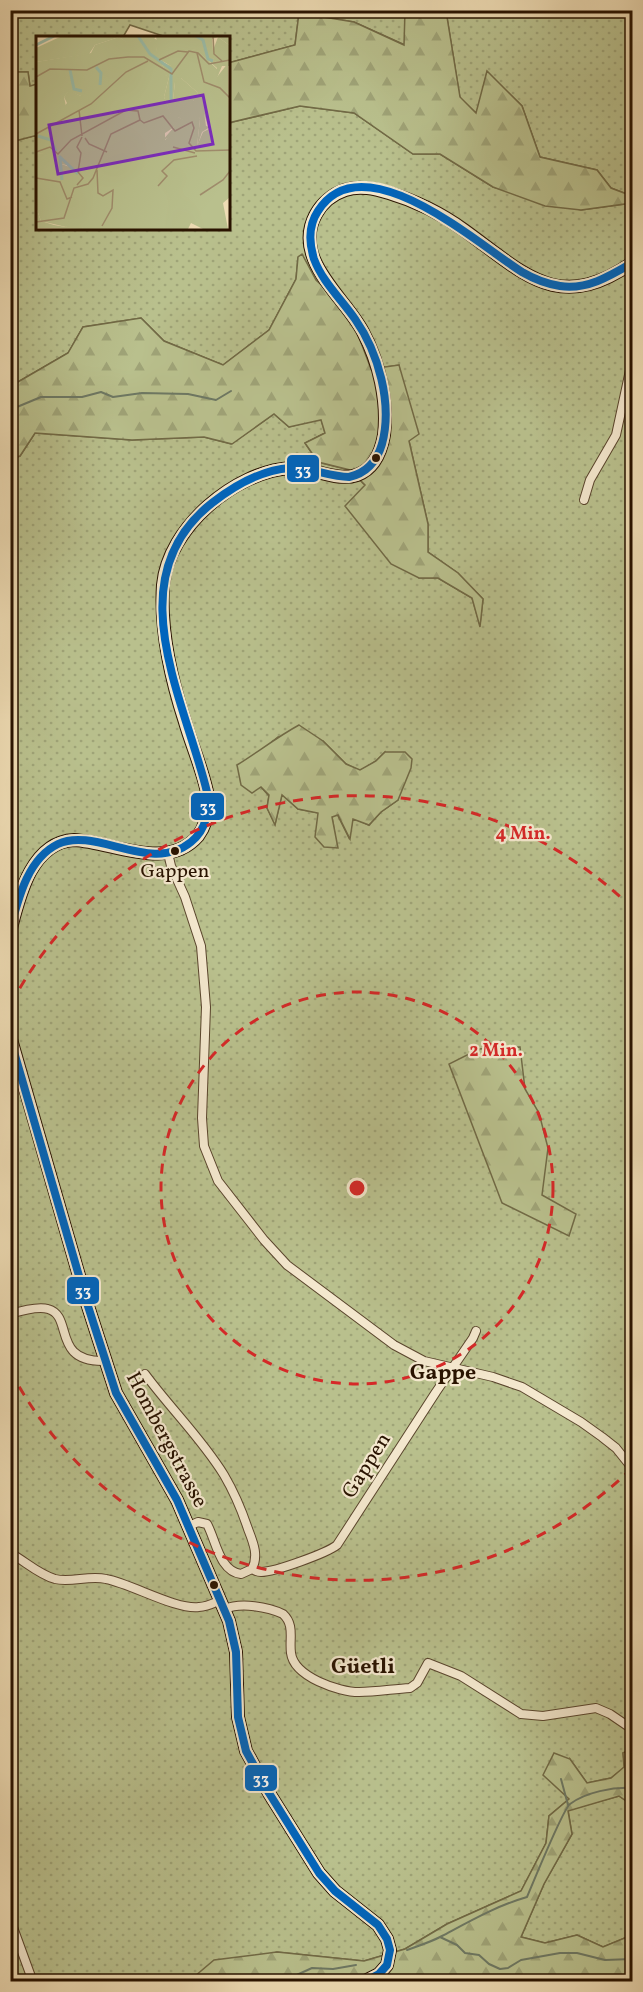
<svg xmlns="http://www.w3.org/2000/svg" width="643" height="1992" viewBox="0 0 643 1992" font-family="Vollkorn,serif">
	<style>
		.grass { fill: url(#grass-dots); stroke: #716a46; stroke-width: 1.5; fill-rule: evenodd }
		.forest { fill: url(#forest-firs); stroke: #716a46; stroke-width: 1.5 }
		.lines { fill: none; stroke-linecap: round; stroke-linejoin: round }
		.stream { stroke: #6d7864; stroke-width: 2 }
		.street-casing { stroke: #5a452d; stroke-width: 10 }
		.secondary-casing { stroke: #291300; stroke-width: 14 }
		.street { stroke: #f4e8ce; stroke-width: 8 }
		.secondary { stroke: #f4e8ce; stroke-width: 12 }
		.bus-1-casing { stroke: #f4e8ce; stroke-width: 12 }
		.bus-1 { stroke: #0065bd; stroke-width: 8 }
		.ring { fill: none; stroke: #d62828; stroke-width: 3; stroke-dasharray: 10 8 }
		.bus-dot { fill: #291300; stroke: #f4e8ce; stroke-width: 2 }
		.labels { text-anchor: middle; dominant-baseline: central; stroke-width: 4.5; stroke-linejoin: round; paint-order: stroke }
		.bus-label { font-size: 20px; fill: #291300; stroke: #f4e8ce }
		.street-label { font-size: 21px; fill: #291300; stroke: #f4e8ce }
		.neighbourhood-label { font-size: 22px; font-weight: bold; fill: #291300; stroke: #f4e8ce }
		.inset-river { fill: none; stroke: #9bbca7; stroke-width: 3 }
		.inset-road { fill: none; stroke: #9f8c6c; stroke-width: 1.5 }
		.view { fill: #7b2cbf; fill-opacity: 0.15; stroke: #7b2cbf; stroke-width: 3 }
		.inset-edge { fill: none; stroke: #291300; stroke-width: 3 }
		.centre { fill: #d62828; stroke: #f4e8ce; stroke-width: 3 }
		.ring-label { font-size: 18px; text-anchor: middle; font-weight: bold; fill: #d62828; stroke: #f4e8ce; stroke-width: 4.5; stroke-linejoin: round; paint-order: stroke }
		.line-badge { stroke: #f4e8ce; stroke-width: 2 }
		.badge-label { font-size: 16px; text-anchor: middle; font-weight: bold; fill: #fff }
	</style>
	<defs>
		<pattern id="grass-dots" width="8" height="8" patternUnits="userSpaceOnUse" patternTransform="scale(1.5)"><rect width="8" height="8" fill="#b9c08d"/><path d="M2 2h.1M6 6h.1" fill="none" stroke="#9fa478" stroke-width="1.8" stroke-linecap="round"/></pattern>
		<pattern id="forest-firs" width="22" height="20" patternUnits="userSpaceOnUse" patternTransform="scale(1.5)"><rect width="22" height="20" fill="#b9c08d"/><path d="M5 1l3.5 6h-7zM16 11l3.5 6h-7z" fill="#9fa478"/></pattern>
	</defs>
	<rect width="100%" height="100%" fill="#eedcb4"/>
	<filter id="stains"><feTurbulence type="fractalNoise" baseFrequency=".00333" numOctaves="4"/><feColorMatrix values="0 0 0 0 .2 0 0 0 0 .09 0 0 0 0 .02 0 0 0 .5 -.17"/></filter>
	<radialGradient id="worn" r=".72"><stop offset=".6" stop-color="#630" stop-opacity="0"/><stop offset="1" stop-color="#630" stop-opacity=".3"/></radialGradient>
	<path class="grass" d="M10,11H405V45L354,22L299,13L295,45L228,63V38L166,37L130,25L123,37L38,38L37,84L30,87L28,72H11Z
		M446,11H632V196L611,188L597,170L540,157L522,106L487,72L477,114L460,98Z
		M300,106L354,113L413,154H440L493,187L581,210L632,203V1749L623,1753L625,1767L611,1778L587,1783L570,1759L569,1799L549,1816L546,1843L521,1891L447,1924L405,1949L364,1961L277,1952L189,1978L188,1981H11V459L20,456L35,433L132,440L204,437L231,444L274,414L289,427L321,419L325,433L305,443L318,462L350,470L365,485L419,578H438L472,598L480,625L483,599L458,573L428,552V524L409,441L399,365L371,369L349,311L316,280L302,255L298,258L296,279L269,330L223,365L164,341L141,318L83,327L68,353L11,386V142L37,135L38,228H228V123ZM278,737L323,741L346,764L360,771L376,761L385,752L398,800L381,812L369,825L353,818L349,838L337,814L332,817L337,848L319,813L298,809L282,794L275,824L267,808L269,796L261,787V751Z
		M619,1796L632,1805V1935L603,1947L577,1935L545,1943L521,1937L544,1884L572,1834L568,1810Z"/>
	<path class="forest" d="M405,11H446L460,97L476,113L487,71L522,106L540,157L597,170L611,188L632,196V203L581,210L545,206L493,187L440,154H413L354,113L300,106L228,123V63L295,45L299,13L354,22L404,45Z
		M11,72H28L30,86L37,84L38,135L11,142Z
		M302,254L316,280L349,311L371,369L399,365L419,434L409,441L428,524V552L458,573L483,599L480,627L472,598L438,578H419L391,564L345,506L365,485L350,470L318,462L305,443L325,433L321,420L289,427L274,414L232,444L204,437L132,440L35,433L20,456L11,459V386L68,353L83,327L141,318L164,341L223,365L269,330L296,279L298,257Z
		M299,725L323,741L346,764L360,770L376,761L385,752H405L412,759L411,768L398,800L381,812L369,825L353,819L350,839L338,815L332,817L338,848L324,847L315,837L318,813L298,809L282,795L275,825L267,808L269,795L261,787L252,793L241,785L237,765C258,752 277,737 299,725Z
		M520,1047L525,1089L539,1113L548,1148L542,1195L576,1214L569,1236L502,1203L449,1064L479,1049Z
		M632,1749V1805L619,1796L568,1811L572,1834L544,1884L521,1937L545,1943L577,1935L603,1947L632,1935V1981L584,1978L564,1982H188L214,1960L277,1952L364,1961L405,1949L447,1924L521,1891L546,1843L549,1816L569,1799L543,1775L554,1753L570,1759L587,1783L611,1778L624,1767L623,1753Z"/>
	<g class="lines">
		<path class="stream" d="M17,407L41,397H82L101,392L113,397L142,393L188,394L216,400L231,391
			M561,1779L568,1805
			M440,1937L457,1945L465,1953L479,1955L489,1964L500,1969L508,1968L521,1960L560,1953H577L605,1960L632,1959
			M407,1950C418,1946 431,1942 442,1936C470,1921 496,1906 527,1897C533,1883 563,1809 570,1804C586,1792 613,1787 632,1788
			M265,1982L290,1978L312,1968L333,1969L356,1965"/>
		<g class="street-casing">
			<path id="street" d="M584,500L590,480L616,435L632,361
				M168,853L171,866L185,897L201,946L206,1007L202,1118L204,1146L218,1181L264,1240L287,1265L394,1345L424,1361L493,1377L522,1387L581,1422L602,1437L616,1448L632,1468
				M10,1314C20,1311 38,1306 48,1309C74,1316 51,1362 104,1361
				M145,1374C170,1408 202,1439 224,1475C234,1492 242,1511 248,1529C253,1542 259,1555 252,1569L241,1574C219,1571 216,1540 207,1524L198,1522L189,1526
				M10,1553C25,1561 38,1574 55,1579C71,1583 89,1575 106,1579C132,1584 176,1610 199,1607C207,1607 214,1603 221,1600
				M252,1569C256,1571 257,1572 261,1572C275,1572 327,1553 337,1545L436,1392L473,1338L476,1331
				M225,1609C241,1602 268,1607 283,1614C295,1625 289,1639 291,1653C294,1677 339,1692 359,1692C376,1692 393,1689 410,1688L417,1683L428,1663L461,1676L521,1714L543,1716L596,1708L610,1714L632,1729
				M10,1919L33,1982"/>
		</g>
		<g class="secondary-casing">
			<path id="secondary" d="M10,932C19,897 31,842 74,840C113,842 167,872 198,836C208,823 209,807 207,792C202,768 192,746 185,722C171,679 160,630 163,585C168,528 235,471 291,468C313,467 336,482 357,475C374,469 381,452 384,435C388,401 379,362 363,332C345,297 291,259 316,214C322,203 333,194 345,190C360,185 375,189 389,193C416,201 442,214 464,230C525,274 558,314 632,263
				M10,1036L86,1300L116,1393L177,1500L229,1621L236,1652L238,1717L246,1751L269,1793L319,1873L335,1891L378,1925L387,1939L390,1950L387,1965L379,1974L363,1982"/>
		</g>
		<use href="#street" class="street"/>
		<use href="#secondary" class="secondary"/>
		<g class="bus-1-casing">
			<path id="bus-1" d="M10,930C18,900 27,859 58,844C96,826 151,875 191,842C207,829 209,811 207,792C185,700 116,578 212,503C235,485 261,470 290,468C310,467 329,477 349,477C367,473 377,461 382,444C393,403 378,352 355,319C341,299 322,281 314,259C309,243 308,226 318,211C363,140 480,246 522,272C534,279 547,284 560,286C587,290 610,276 632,263
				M10,1038L86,1300L116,1393L177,1500L229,1621L236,1652L238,1717L246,1751L269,1793L319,1873L335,1891L378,1925L387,1939L390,1950L387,1965L379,1974L364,1982"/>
		</g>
		<use href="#bus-1" class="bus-1"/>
	</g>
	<g class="ring">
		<circle cx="357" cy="1188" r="196"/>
		<path d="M632 1468A392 392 0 0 1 11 1372M11 1004A392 392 0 0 1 632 908"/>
	</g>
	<g class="bus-dot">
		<circle cx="376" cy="458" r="5"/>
		<circle cx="175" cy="851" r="5"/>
		<circle cx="214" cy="1585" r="5"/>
	</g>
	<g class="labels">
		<g class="bus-label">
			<text x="175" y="872">Gappen</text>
		</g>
		<g class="street-label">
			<text transform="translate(166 1440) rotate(62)">Hombergstrasse</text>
			<text transform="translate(367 1466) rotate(-58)">Gappen</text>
		</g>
		<g class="neighbourhood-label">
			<text x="443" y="1373">Gappe</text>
			<text x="363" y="1667">Güetli</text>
		</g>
	</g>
	<g transform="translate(36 36)">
		<rect width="194" height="194" fill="#eedcb4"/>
		<path d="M83,1L127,30L130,40L131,35L134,37L128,61L140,90L129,97V104L150,86L142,81L137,64L139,46H146L158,65L164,83L161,110L167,96L173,93L161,56L145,42H137L135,30L121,22L120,11L114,6L116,1L128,8L161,14L181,33V41L192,27L194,161L187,167L192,193H167L155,187L152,193H46L47,187L40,182L30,191L5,185L0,171V118L16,116L25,141V128L34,131L22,119L17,103L0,100V69L19,77L27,73L31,67L28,61L33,54L45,60L40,45L49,38H0V26L55,17L59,9ZM182,1L193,9V25L178,26L176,17Z" fill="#b9c08d"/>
		<path d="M26,0H193V9L182,1L176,3L178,26L193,25V30H186L181,42V32L160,14L131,12L121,6L120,1L114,6H119L123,25L136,30L137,41L145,42L161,56L167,69L170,90L174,91L166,96L161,111L164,83L156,69L158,65L145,47L139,46L137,64L145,74L142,81L152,86L145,95L126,105L139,90L128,61L134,37L129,40L127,30L95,15L98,12L83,1L59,9L53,18L0,26V12ZM63,31L72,41L73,51L60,47L57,32ZM24,33L49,38V43L41,45L47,56L45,60L33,55L28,61L31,75L14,78L0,69V38ZM9,98L19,105L29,127L40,128L44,140H38L35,130L25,128V145L16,117L0,118V100ZM0,171L5,185L18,189L30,191L34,183L44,179L51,184L46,193L0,192Z" fill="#b9c08d"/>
		<path class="inset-river" d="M102,0L114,18L135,33V64M160,0L167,4L172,23L177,25M0,9L18,0M60,31L65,37L64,49M34,34L38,53L46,55M2,100L15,104L20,115M23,120L42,138M24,122L26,144"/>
		<path class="inset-road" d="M177,0L178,18L186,25M161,17L168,46L184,52L194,62M123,24L142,15L152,16M0,41L14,33L51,34L73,23L92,21H108L136,38L153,15L162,17L173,28L194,24M43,74L46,100M104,84L108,87L127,80L139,95L156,86L158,92L153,107L160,115L194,114M0,98L55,68L90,36L112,25M49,102L53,108L71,116M137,111L159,117M0,116L14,111L22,118L35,104L90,74L102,75L104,84M61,134L62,157L67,160L77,154L76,172L66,190M0,142L24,146L31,163L36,161M41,149L47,142L42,136L45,117L41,111L46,101M122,150L131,140L126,135L138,124L161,120M164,159L187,144L194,135M0,186L28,182L38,152L52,148L57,142L75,98L104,84"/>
		<path class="view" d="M167,59L177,108L22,138L13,89Z"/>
		<rect width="194" height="194" class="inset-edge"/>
	</g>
	<circle cx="357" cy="1188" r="9" class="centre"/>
	<g class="ring-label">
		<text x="523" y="839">4 Min.</text>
		<text x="496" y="1056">2 Min.</text>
	</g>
	<g class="line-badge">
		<rect x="286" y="454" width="34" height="29" rx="6" fill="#0065bd"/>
		<rect x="190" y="792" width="35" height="29" rx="6" fill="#0065bd"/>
		<rect x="66" y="1276" width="34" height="29" rx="6" fill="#0065bd"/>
		<rect x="244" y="1764" width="34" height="28" rx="6" fill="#0065bd"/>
	</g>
	<g class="badge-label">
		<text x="303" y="475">33</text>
		<text x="208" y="812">33</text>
		<text x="83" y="1296">33</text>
		<text x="261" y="1784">33</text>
	</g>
	<rect width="643" height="1992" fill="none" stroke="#eedcb4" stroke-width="36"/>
	<rect x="12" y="12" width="619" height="1968" fill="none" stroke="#291300" stroke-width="3"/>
	<rect x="18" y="18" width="607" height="1956" fill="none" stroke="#291300" stroke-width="1.5"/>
	<rect width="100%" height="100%" filter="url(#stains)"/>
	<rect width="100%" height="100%" fill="url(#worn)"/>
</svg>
